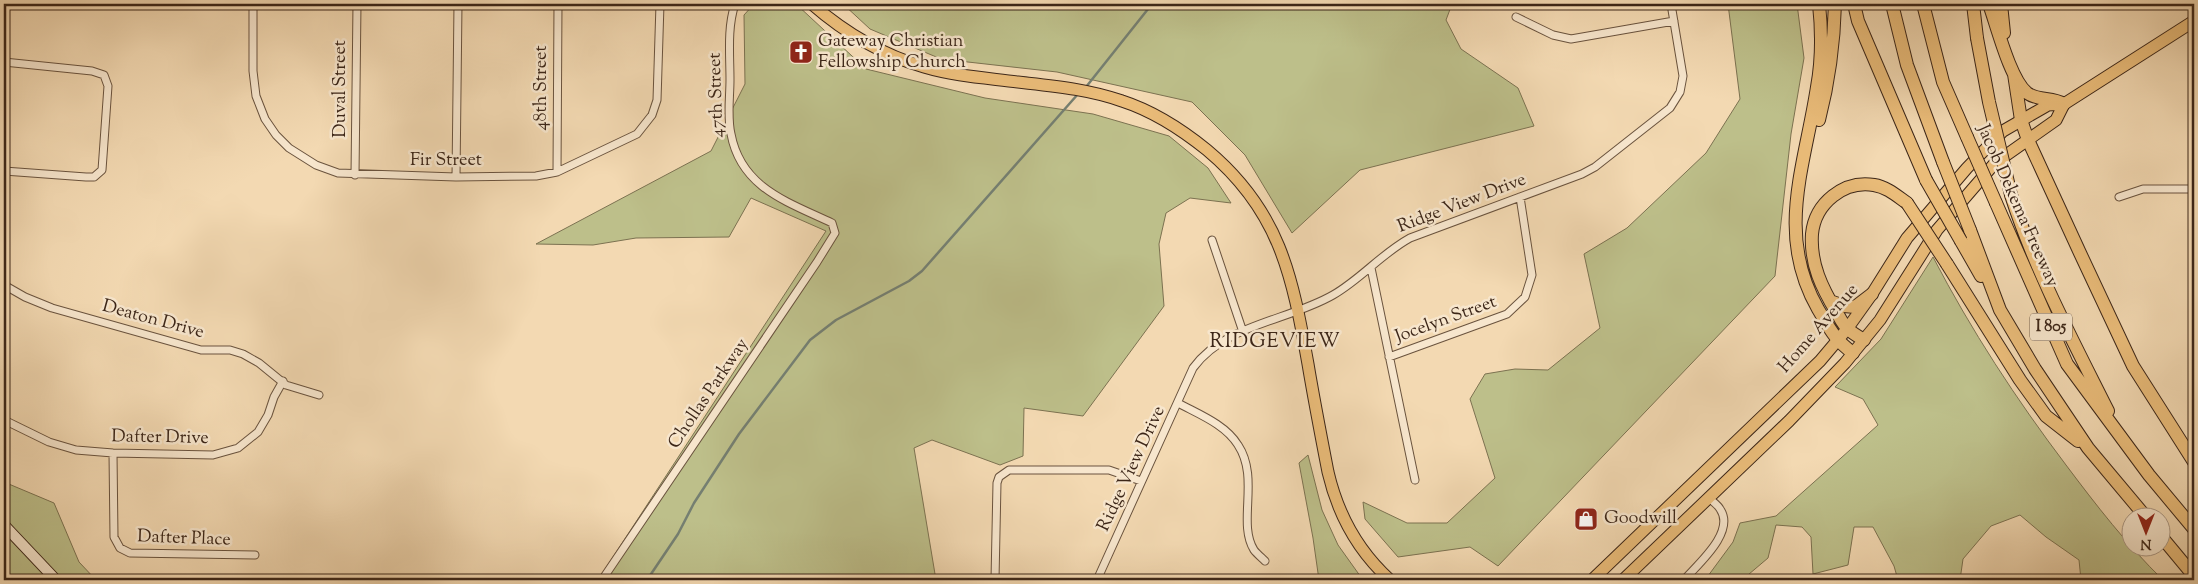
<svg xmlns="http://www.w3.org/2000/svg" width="2198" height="584" viewBox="0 0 2198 584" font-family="'Sorts Mill Goudy',serif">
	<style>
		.green { fill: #bdbf8a; stroke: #7c7251 }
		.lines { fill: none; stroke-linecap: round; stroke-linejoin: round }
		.stream { stroke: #757f71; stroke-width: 2.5 }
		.minor-casing { stroke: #6a533e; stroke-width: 9 }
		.secondary-casing { stroke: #3c2618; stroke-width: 12 }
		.primary-casing { stroke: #3c2618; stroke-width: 13 }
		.motorway-casing { stroke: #3c2618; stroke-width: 14 }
		.minor { stroke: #f7e6cd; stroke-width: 7 }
		.secondary { stroke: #f7e6cd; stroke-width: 10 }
		.primary { stroke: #eabc79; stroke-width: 11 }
		.motorway { stroke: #eabc79; stroke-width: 12 }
		.motorway-bridge-casing { stroke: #3c2618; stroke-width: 14; stroke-linecap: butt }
		.motorway-bridge { stroke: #eabc79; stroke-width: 12 }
		.labels { text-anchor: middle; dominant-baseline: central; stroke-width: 5; stroke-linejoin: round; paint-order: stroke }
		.shield { fill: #f7e6cd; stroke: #74604e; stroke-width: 1 }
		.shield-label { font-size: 16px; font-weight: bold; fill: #3c2618 }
		.poi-label { font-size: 18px; fill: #3c2618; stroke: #f7e6cd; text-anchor: start }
		.street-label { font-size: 18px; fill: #3c2618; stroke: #f7e6cd }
		.quarter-label { font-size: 20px; letter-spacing: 1px; fill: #3c2618; stroke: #f7e6cd }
	</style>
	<rect width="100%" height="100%" fill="#f3d9b2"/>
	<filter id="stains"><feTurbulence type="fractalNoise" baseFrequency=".004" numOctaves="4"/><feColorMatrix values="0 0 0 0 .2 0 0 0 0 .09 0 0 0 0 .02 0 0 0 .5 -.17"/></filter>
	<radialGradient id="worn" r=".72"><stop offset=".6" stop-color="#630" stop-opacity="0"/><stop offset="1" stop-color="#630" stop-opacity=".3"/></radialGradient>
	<path class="green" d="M754,4H796L866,69L985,98L1093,114L1169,136L1208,168L1231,203L1190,198L1166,213L1159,244L1164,306L1083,416L1024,408L1023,456L1000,465L932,440L914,448L936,580H598L826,231L751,198L729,237L636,238L593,245L536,244L711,151L745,84L744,15Z
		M843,4H1452L1446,20L1461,49L1518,88L1534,126L1360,170L1292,233L1245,155L1192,102L1057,72L941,59L870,29Z
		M1728,4H1797L1804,58L1791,134L1775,276L1498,566L1470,547L1398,557L1365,519L1363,502L1407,523H1447L1495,478L1470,399L1485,374L1515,369L1548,370L1600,328L1584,254L1627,228L1706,153L1740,99Z
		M1933,257C1971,330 2016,399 2066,465C2096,505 2127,545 2163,580H2081L2079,560L2046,537L2020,515L1991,526L1963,559L1960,580H1898L1894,566L1873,527H1854L1848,565L1813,574L1811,537L1802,527L1776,525L1768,558L1742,580H1705L1733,542L1740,523L1776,516L1878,425L1863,399L1835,387L1881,339Z
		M1308,455L1322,510L1338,545L1363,580H1319L1313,538L1299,463Z
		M4,482L54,503L79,562L96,580H4Z"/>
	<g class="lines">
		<path class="stream" d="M1086,87L1152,4
			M647,580L678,534L694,503L739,434L810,340L836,320L909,281L922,271L1078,94"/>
		<g class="minor-casing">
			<path id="minor" d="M253,4V71L256,96L265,119L276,135L289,148L316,165L338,173L456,177L536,176L557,172L637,134L652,115L657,100L660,4
				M1516,17L1553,35L1571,39L1674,21
				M4,62L92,71L104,75L108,86L102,170L94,177H86L4,171
				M557,172L558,4
				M355,175L357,4
				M456,177L458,4
				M2119,197L2143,189H2194
				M1212,240L1243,332
				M1371,268L1415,480
				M4,285L25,297L52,308L201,350H230L243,354L259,363L286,385L319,395
				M1389,357L1507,314L1525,297L1532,275L1520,197
				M1178,403C1198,414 1225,424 1238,445C1260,478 1237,523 1254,550C1257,554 1262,558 1265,561
				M4,420L49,442L76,450L113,453L213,455L238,448L258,432L268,415L274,397L283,381
				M113,453L114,537L120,548L130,553L255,555
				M602,580L817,262L835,233L832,223C788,202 741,188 731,134C727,117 730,97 730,80C730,55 727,28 735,4
				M995,580L997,483L999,477L1009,470H1109L1141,481
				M1097,580L1193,368C1225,324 1288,321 1333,295C1361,279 1381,254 1410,238L1582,174L1595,167L1670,108L1680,92L1683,76L1671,4
				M1684,580C1698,564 1736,532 1720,509C1718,505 1712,501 1709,498"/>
		</g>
		<g class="secondary-casing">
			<path id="secondary" d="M4,525L56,580"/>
		</g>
		<g class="primary-casing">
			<path id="primary" d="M812,4C844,32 883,55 924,67C954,76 987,78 1018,82C1053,86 1088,89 1122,101C1153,111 1181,129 1207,150C1280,211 1292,275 1308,364C1314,400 1321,436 1328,472C1338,515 1358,551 1390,580
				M1592,580L1820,361L1847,329L1872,294L1907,238L1967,168L2003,131L2048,105L2064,104L2194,21
				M1623,580L1789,421L1845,363L1880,320L1937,230L1995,163L2056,120L2064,104"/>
		</g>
		<g class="motorway-casing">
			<path id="motorway" d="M1819,4C1822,32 1822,60 1817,87C1805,166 1775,234 1818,309C1830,329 1834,339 1853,353
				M1854,4L1858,21L1926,180
				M1892,4L1907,65L1943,162
				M1923,4L1943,82L1967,137
				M1973,4L1977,38
				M1989,4C1997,26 2010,79 2027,93C2038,101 2052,97 2064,104
				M2001,4L2004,33
				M2014,74L2021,120L2028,140L2080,253L2133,366L2194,462
				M1819,120C1829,81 1834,44 1835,4
				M2011,195C2035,270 2073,341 2108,411
				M1996,203L2067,364L2149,475L2194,529
				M1970,230L2000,310L2035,369L2088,448L2145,516
				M1961,241L1981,276
				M1947,264L2020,380L2046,416L2078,441
				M1830,301L1844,306L1855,307L1872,294
				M1864,340C1859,337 1852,333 1848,329C1843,325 1840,318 1837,313C1822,288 1810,264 1812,234C1815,203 1844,180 1874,185C1887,187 1897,196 1907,203
				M2160,535L2194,576"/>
		</g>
		<use href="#minor" class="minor"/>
		<use href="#secondary" class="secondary"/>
		<use href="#primary" class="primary"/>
		<use href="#motorway" class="motorway"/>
		<g class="motorway-bridge-casing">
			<path id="motorway-bridge" d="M1977,38L1989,102L2011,195
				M1967,137L1996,203
				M1943,162L1970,230
				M1926,180L1961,241
				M1907,203L1947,264"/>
		</g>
		<use href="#motorway-bridge" class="motorway-bridge"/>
	</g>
	<defs>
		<g id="church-square" transform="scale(1.25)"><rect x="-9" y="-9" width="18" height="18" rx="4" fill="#8f2418" stroke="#f7e6cd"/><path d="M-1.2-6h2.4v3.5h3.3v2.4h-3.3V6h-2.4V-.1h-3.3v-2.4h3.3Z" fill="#fff"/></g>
		<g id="shop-square" transform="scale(1.25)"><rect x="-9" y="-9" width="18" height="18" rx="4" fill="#8f2418" stroke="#f7e6cd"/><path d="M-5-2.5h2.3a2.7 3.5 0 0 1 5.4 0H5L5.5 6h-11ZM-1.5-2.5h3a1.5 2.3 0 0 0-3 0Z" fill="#fff"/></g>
	</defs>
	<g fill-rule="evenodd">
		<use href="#church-square" x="801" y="52"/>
		<use href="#shop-square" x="1586" y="519"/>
	</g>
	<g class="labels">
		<rect class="shield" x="2030" y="313.5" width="42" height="27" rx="4"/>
		<g class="shield-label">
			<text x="2051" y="327">I 805</text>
		</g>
		<g class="poi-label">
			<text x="818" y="42">Gateway Christian<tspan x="818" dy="21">Fellowship Church</tspan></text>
			<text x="1604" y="519">Goodwill</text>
		</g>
		<g class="street-label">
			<text transform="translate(542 88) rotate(-90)">48th Street</text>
			<text transform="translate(341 89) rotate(-90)">Duval Street</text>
			<text transform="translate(717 95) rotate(-92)">47th Street</text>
			<text x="446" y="161">Fir Street</text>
			<text transform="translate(1462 204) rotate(-21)">Ridge View Drive</text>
			<text transform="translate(2017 206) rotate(66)">Jacob Dekema Freeway</text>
			<text transform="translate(153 320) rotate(15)">Deaton Drive</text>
			<text transform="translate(1446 320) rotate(-20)">Jocelyn Street</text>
			<text transform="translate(1819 329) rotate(-49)">Home Avenue</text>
			<text transform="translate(709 394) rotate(-56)">Chollas Parkway</text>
			<text transform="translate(160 438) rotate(1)">Dafter Drive</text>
			<text transform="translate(1132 469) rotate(-65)">Ridge View Drive</text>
			<text transform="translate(184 539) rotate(2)">Dafter Place</text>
		</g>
		<g class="quarter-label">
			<text x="1275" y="342">RIDGEVIEW</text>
		</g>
	</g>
	<rect width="2198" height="584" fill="none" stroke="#f3d9b2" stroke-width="20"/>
	<rect x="5" y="5" width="2188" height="574" fill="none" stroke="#3c2618" stroke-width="2.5"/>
	<rect x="10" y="10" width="2178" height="564" fill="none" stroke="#3c2618"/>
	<g transform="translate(2146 532) rotate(180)"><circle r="24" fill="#f7e6cd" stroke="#ac9985"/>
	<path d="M0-4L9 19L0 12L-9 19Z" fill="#8f2418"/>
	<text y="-8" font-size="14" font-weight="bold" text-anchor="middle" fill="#3c2618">N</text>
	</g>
	<rect width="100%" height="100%" filter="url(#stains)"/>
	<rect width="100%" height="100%" fill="url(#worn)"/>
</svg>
